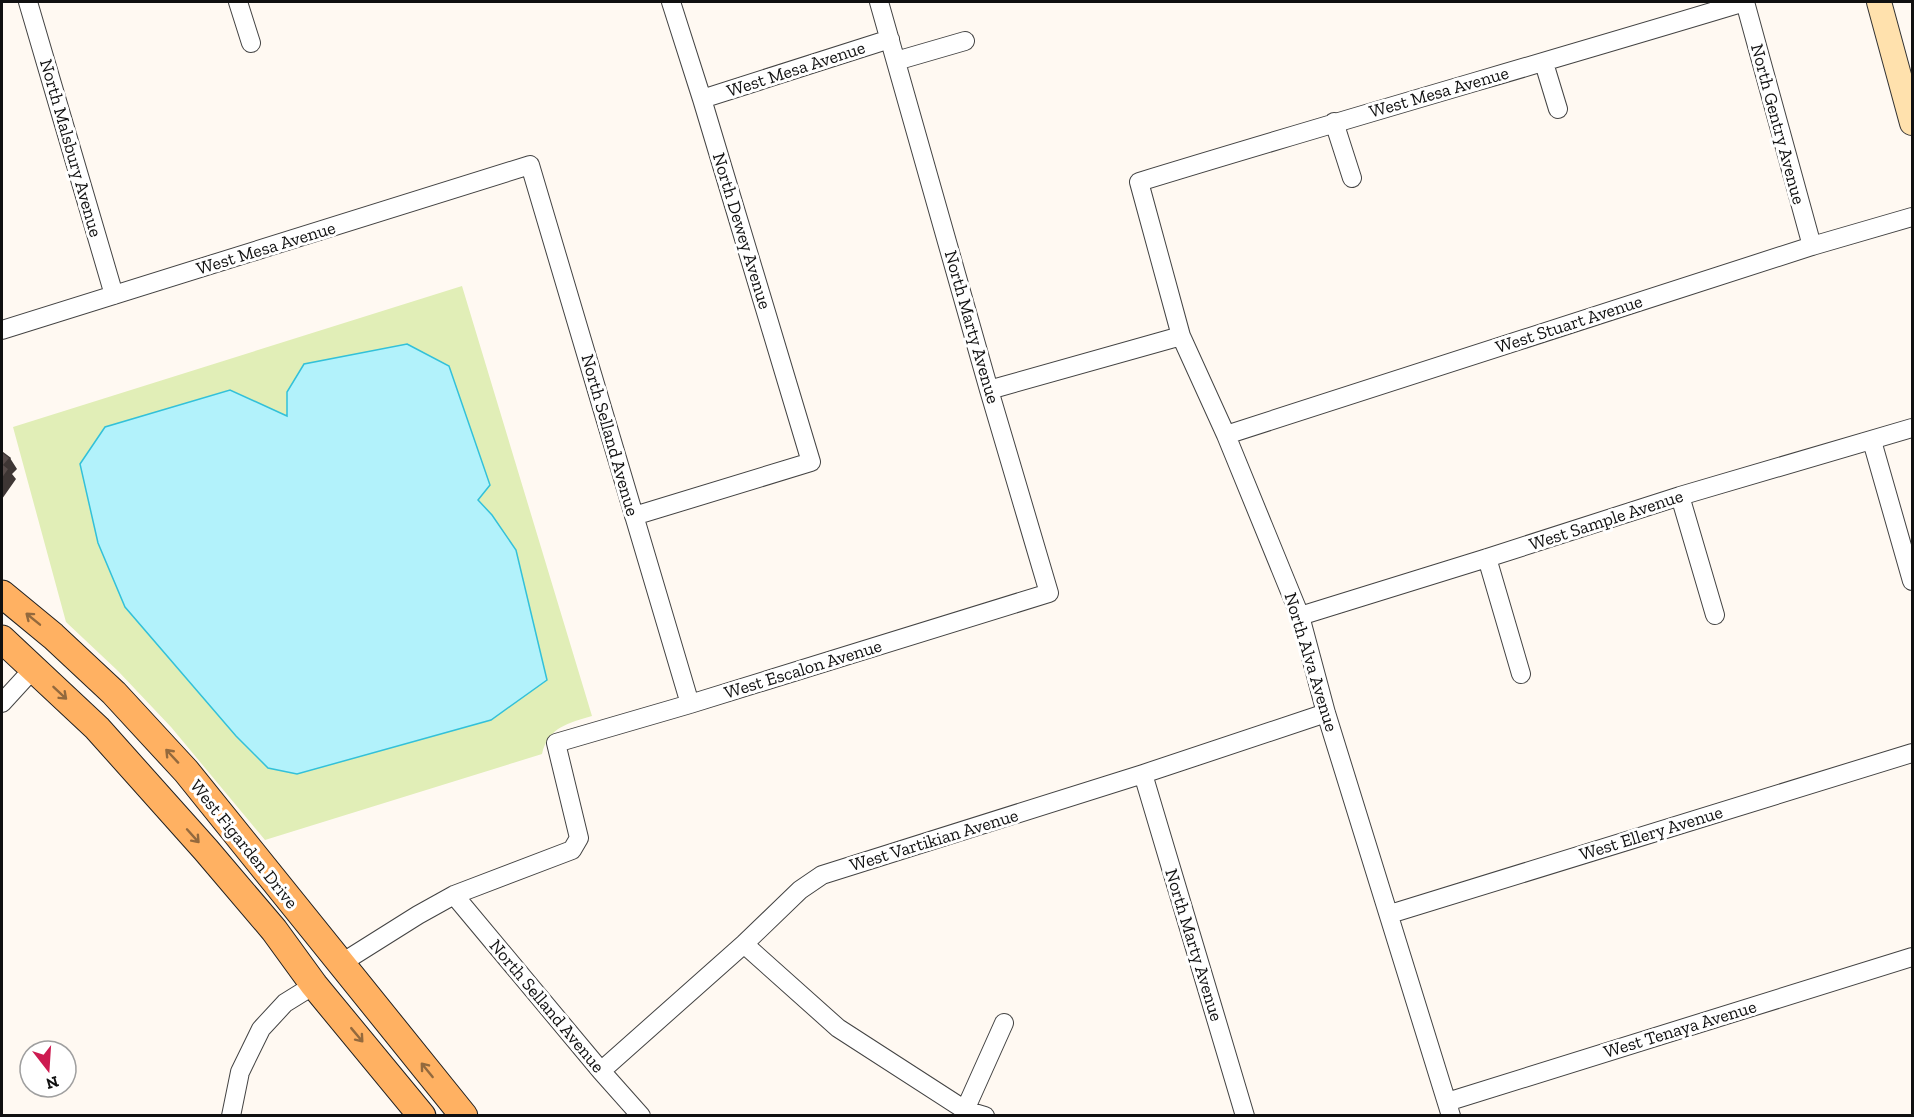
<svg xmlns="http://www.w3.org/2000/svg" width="1914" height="1117" viewBox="0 0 1914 1117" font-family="'Zilla Slab',serif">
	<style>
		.green { fill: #e1eeb7 }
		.water { fill: #b2f2fb; stroke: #32c1d9; stroke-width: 1.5 }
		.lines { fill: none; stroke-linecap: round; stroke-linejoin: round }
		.street-casing { stroke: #434343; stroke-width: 20 }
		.secondary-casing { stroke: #323232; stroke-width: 26 }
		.primary-casing { stroke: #212121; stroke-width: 29 }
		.street { stroke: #fff; stroke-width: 18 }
		.secondary { stroke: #ffe1ad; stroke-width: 24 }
		.primary { stroke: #ffb162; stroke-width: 27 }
		.shaded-wall { fill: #3e3634 }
		.building { fill: #594d4b; stroke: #3e3634; stroke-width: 1.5 }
		.oneway { stroke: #93693d }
		.labels { text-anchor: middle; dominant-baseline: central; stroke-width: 6; stroke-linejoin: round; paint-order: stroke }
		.street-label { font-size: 18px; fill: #101010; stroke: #fff }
	</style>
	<rect width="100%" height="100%" fill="#fff9f2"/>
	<path class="green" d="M462,286L592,716C569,723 548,727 542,754L265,840L171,727L118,671L66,622L13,427Z"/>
	<path class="water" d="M407,344L449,366L490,485L478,500L492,515L516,550L547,680L491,720L297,774L268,768L236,736L125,607L98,543L80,464L105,427L230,390L287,416V392L304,364Z"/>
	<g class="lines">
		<g class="street-casing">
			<path id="street" d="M28,2L114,295
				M238,2L251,43
				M1745,2L1812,246
				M896,61L965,41
				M1544,63L1558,109
				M702,99L890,39
				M1334,122L1352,178
				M2,330L530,165L690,704
				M989,390L1181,336
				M1226,435L1812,246L1912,217
				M1872,441L1912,581
				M1680,496L1715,615
				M634,516L811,462L702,99L671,2
				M1487,558L1521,674
				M1300,616L1487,558L1680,496L1912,428
				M2,703L34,668
				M1143,774L1245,1116
				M454,895L601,1071L641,1116
				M1390,914L1912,753
				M744,944L838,1028L965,1110L985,1116
				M340,964L418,915L454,895L572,850L579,838L556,743L690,704L1049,593L989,390L879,2
				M601,1071L744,944L800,890L822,875L1143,774L1326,713
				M1447,1102L1912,957
				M965,1110L1004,1023
				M231,1116L240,1072L261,1029L285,1003L314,985
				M1451,1116L1326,713L1300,616L1226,435L1181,336L1139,182C1341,120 1543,63 1745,2"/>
		</g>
		<g class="secondary-casing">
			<path id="secondary" d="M1879,2L1912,123"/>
		</g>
		<g class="primary-casing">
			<path id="primary" d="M2,594L53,636L114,693L186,771L464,1116
				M2,639L97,728L206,850L274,930L314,985L422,1116"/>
		</g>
		<use href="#street" class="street"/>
		<use href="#secondary" class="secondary"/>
		<use href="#primary" class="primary"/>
	</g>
	<path class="shaded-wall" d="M10,458L17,469L12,474L16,479L2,499V479L4,465Z"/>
	<path class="building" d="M2,452L10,458L4,465L9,469L2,479Z"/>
	<defs><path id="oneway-shaft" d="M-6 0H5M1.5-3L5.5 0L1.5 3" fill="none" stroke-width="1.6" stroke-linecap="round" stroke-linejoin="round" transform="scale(1.5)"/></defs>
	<g class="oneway">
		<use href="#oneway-shaft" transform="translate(33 619) rotate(-141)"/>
		<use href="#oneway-shaft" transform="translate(60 693) rotate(43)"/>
		<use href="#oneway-shaft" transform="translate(172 756) rotate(-133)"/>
		<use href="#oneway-shaft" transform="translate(193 836) rotate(48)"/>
		<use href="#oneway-shaft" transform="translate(357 1035) rotate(50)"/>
		<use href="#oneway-shaft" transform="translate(427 1070) rotate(-129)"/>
	</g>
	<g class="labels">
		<g class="street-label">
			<text transform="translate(796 69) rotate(-18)">West Mesa Avenue</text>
			<text transform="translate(1439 92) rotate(-16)">West Mesa Avenue</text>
			<text transform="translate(1778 124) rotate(75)">North Gentry Avenue</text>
			<text transform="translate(71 148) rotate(74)">North Malsbury Avenue</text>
			<text transform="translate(742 231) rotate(73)">North Dewey Avenue</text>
			<text transform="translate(266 248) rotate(-17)">West Mesa Avenue</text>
			<text transform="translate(1569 324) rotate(-18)">West Stuart Avenue</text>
			<text transform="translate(972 327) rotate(74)">North Marty Avenue</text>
			<text transform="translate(610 435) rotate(74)">North Selland Avenue</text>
			<text transform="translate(1606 520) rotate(-18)">West Sample Avenue</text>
			<text transform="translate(1311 662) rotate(73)">North Alva Avenue</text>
			<text transform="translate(803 669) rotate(-17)">West Escalon Avenue</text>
			<text transform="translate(1651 833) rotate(-17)">West Ellery Avenue</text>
			<text transform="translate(934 840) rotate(-17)">West Vartikian Avenue</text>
			<text transform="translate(244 844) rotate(51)">West Figarden Drive</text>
			<text transform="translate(1194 945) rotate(73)">North Marty Avenue</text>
			<text transform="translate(547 1006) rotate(50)">North Selland Avenue</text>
			<text transform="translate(1680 1029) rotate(-17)">West Tenaya Avenue</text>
		</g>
	</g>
	<rect width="1914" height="1117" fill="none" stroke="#101010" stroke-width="6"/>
	<g transform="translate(48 1069) rotate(163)"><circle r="28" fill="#ffffff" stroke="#9f9f9f" stroke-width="1.5"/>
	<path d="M0-4.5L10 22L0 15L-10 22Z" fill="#cd1a50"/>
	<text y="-9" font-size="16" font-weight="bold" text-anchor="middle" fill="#101010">N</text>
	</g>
</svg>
